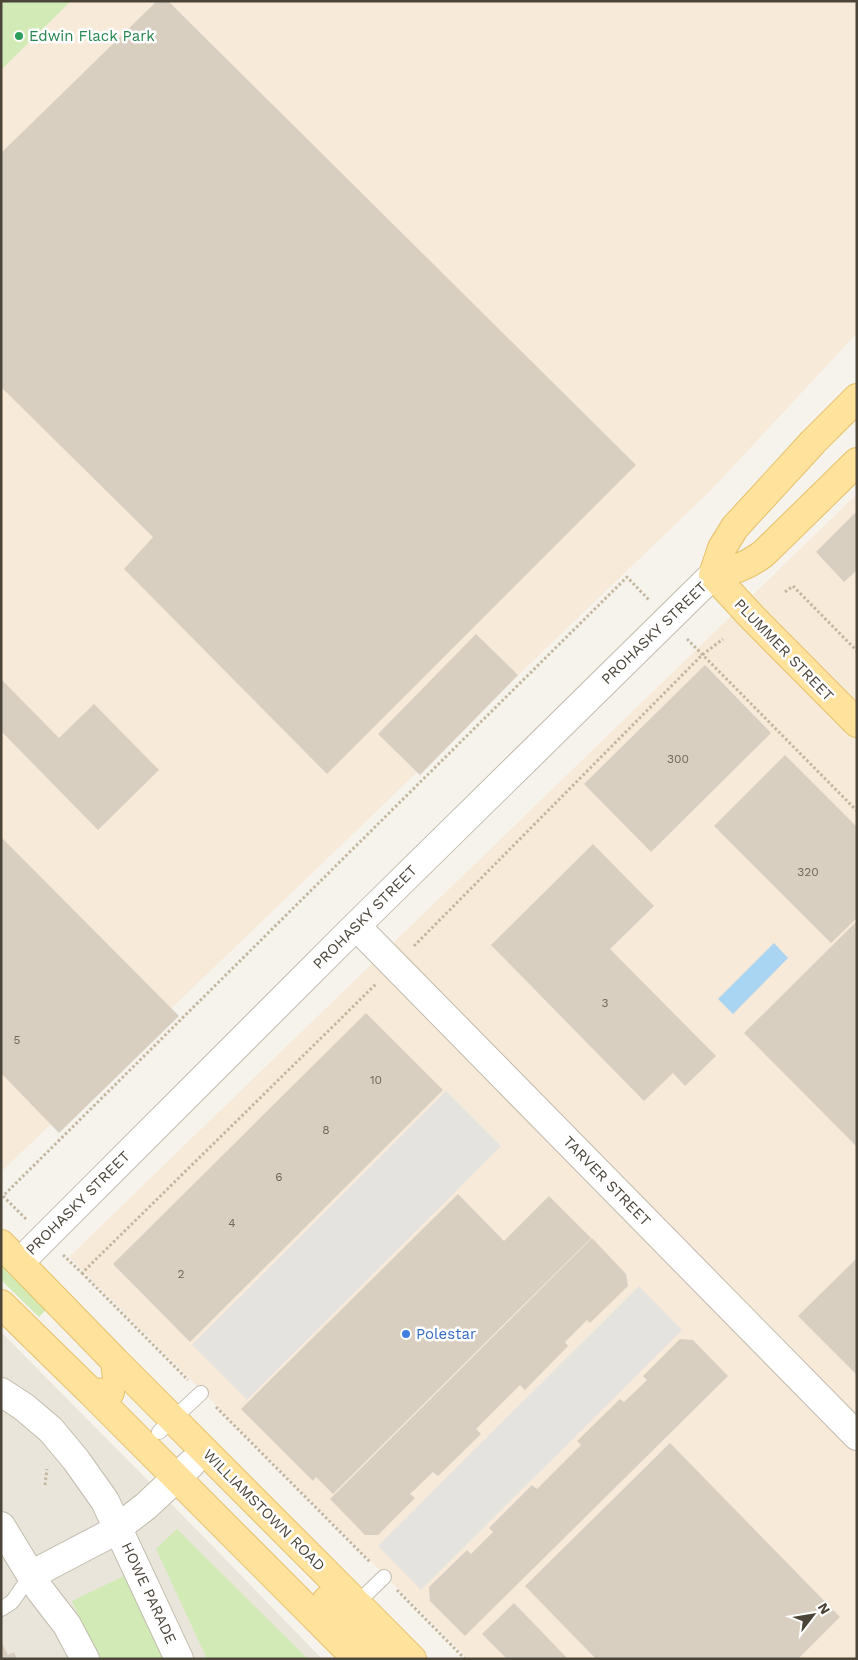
<svg xmlns="http://www.w3.org/2000/svg" width="858" height="1660" viewBox="0 0 858 1660" font-family="'Work Sans',sans-serif">
	<style>
		.residential { fill: #eae5da }
		.commercial { fill: #f7ead8 }
		.green { fill: #d2eab5 }
		.parking { fill: #e5e3e0 }
		.water { fill: #a9d4f2 }
		.building { fill: #d8cfc1 }
		.lines { fill: none; stroke-linecap: round; stroke-linejoin: round }
		.lane-casing { stroke: #c2bbae; stroke-width: 16 }
		.street-casing { stroke: #c2bbae; stroke-width: 30 }
		.primary-casing { stroke: #e6c16a; stroke-width: 30 }
		.path { stroke: #c4b79f; stroke-width: 3; stroke-dasharray: 2.5 2.5; stroke-linecap: butt }
		.lane { stroke: #fff; stroke-width: 14 }
		.street { stroke: #fff; stroke-width: 28 }
		.primary { stroke: #ffe39c; stroke-width: 28 }
		.leisure-dot { fill: #2e9e5b; stroke: #fff; stroke-width: 2 }
		.shop-dot { fill: #3f7fe0; stroke: #fff; stroke-width: 2 }
		.labels { text-anchor: middle; dominant-baseline: central; stroke-width: 5; stroke-linejoin: round; paint-order: stroke }
		.number-label { font-size: 12px; fill: #6e675b }
		.leisure-label { font-size: 15px; fill: #27864d; stroke: #fff; text-anchor: start }
		.street-label { font-size: 15px; fill: #4b4439; stroke: #fff }
		.shop-label { font-size: 15px; fill: #366cbe; stroke: #fff; text-anchor: start }
	</style>
	<rect width="100%" height="100%" fill="#f6f3ec"/>
	<path class="residential" d="M1,1332L198,1531L322,1659H1Z"/>
	<path class="commercial" d="M71,1H857V333L711,490L1,1172V70Z
		M857,494V1659H468L69,1257Z"/>
	<path class="green" d="M1,1H71L1,70Z
		M1,1263L47,1309L39,1317L1,1280Z
		M177,1529L308,1659H207L156,1549Z
		M132,1572L170,1659H99L72,1601Z"/>
	<path class="parking" d="M446,1091L501,1146L247,1400L192,1345Z
		M639,1286L682,1330L421,1590L378,1546Z"/>
	<path class="water" d="M774,943L788,958L733,1014L718,999Z"/>
	<path class="building" d="M157,1H168L636,465L327,774L124,569L153,537L1,387V153Z
		M857,511V570L844,582L816,552Z
		M476,634L518,675L420,775L378,734Z
		M705,665L771,733L651,852L584,784Z
		M1,679L59,738L94,704L159,770L98,830L1,731Z
		M785,755L857,827V918L831,943L714,826Z
		M1,837L179,1016L59,1133L1,1073Z
		M593,844L654,906L610,949L716,1056L685,1086L673,1073L644,1101L491,945Z
		M857,921V1147L744,1033Z
		M366,1013L443,1090L190,1342L113,1264Z
		M458,1194L504,1241L549,1196L591,1238L333,1494L316,1477L313,1481L241,1409Z
		M592,1238L626,1274L628,1286L590,1323L587,1320L565,1342L568,1346L525,1390L520,1385L476,1429L481,1434L438,1476L433,1472L410,1494L415,1498L378,1535H365L330,1499Z
		M857,1258V1375L798,1316Z
		M680,1339L693,1340L728,1376L465,1636L430,1601L429,1587L467,1550L471,1554L493,1532L489,1528L532,1485L537,1489L581,1445L577,1441L620,1399L624,1402L647,1380L643,1376Z
		M670,1443L840,1617L798,1659H596L525,1586Z
		M514,1603L568,1659H507L482,1634Z
		M1,1641L8,1655L14,1652L17,1659H1Z"/>
	<g class="lines">
		<g class="lane-casing">
			<path id="lane" d="M159,1432L201,1393
				M354,1606L384,1577
				M1,1609L12,1602L31,1575"/>
		</g>
		<g class="street-casing">
			<path id="street" d="M356,926L857,1436
				M20,1262L356,926L713,575
				M1,1392L24,1407L51,1430L76,1460L105,1501L179,1659
				M1,1526L40,1590L67,1625L85,1659
				M31,1575L111,1533L146,1506L191,1464"/>
		</g>
		<g class="primary-casing">
			<path id="primary" d="M713,575L722,548L735,527L813,442L857,398
				M713,575L752,617L857,723
				M713,575C734,570 745,567 763,554L857,462
				M1,1244L115,1361L117,1378
				M1,1304L92,1393L110,1392
				M115,1361L412,1659
				M92,1393L357,1659
				M327,1600L380,1655L381,1659"/>
		</g>
		<path class="path" d="M785,592L793,586L857,651
			M687,639L857,811
			M414,946L702,655L723,639
			M26,1219L3,1196L627,577L649,600
			M63,1255L82,1273L376,984
			M82,1273L188,1380
			M216,1407L370,1562
			M45,1485L47,1469
			M397,1590L465,1659"/>
		<use href="#lane" class="lane"/>
		<use href="#street" class="street"/>
		<use href="#primary" class="primary"/>
	</g>
	<circle class="leisure-dot" cx="19" cy="36" r="5"/>
	<circle class="shop-dot" cx="406" cy="1334" r="5"/>
	<g class="labels">
		<g class="number-label">
			<text x="678" y="759">300</text>
			<text x="808" y="872">320</text>
			<text x="605" y="1003">3</text>
			<text x="17" y="1040">5</text>
			<text x="376" y="1080">10</text>
			<text x="326" y="1130">8</text>
			<text x="279" y="1177">6</text>
			<text x="232" y="1223">4</text>
			<text x="181" y="1274">2</text>
		</g>
		<g class="leisure-label">
			<text x="29" y="36">Edwin Flack Park</text>
		</g>
		<g class="street-label">
			<text transform="translate(654 633) rotate(-44)">PROHASKY STREET</text>
			<text transform="translate(784 650) rotate(46)">PLUMMER STREET</text>
			<text transform="translate(365 917) rotate(-45)">PROHASKY STREET</text>
			<text transform="translate(607 1181) rotate(46)">TARVER STREET</text>
			<text transform="translate(78 1203) rotate(-45)">PROHASKY STREET</text>
			<text transform="translate(264 1510) rotate(45)">WILLIAMSTOWN ROAD</text>
			<text transform="translate(149 1593) rotate(65)">HOWE PARADE</text>
		</g>
		<g class="shop-label">
			<text x="416" y="1334">Polestar</text>
		</g>
	</g>
	<rect width="858" height="1660" fill="none" stroke="#4b4439" stroke-width="5"/>
	<g transform="translate(813 1615) rotate(59)" stroke="#ffffff" stroke-width="4" paint-order="stroke">
	<path d="M0-4L9 19L0 12L-9 19Z" fill="#4b4439"/>
	<text y="-8" font-size="14" font-weight="bold" text-anchor="middle" fill="#4b4439">N</text>
	</g>
</svg>
